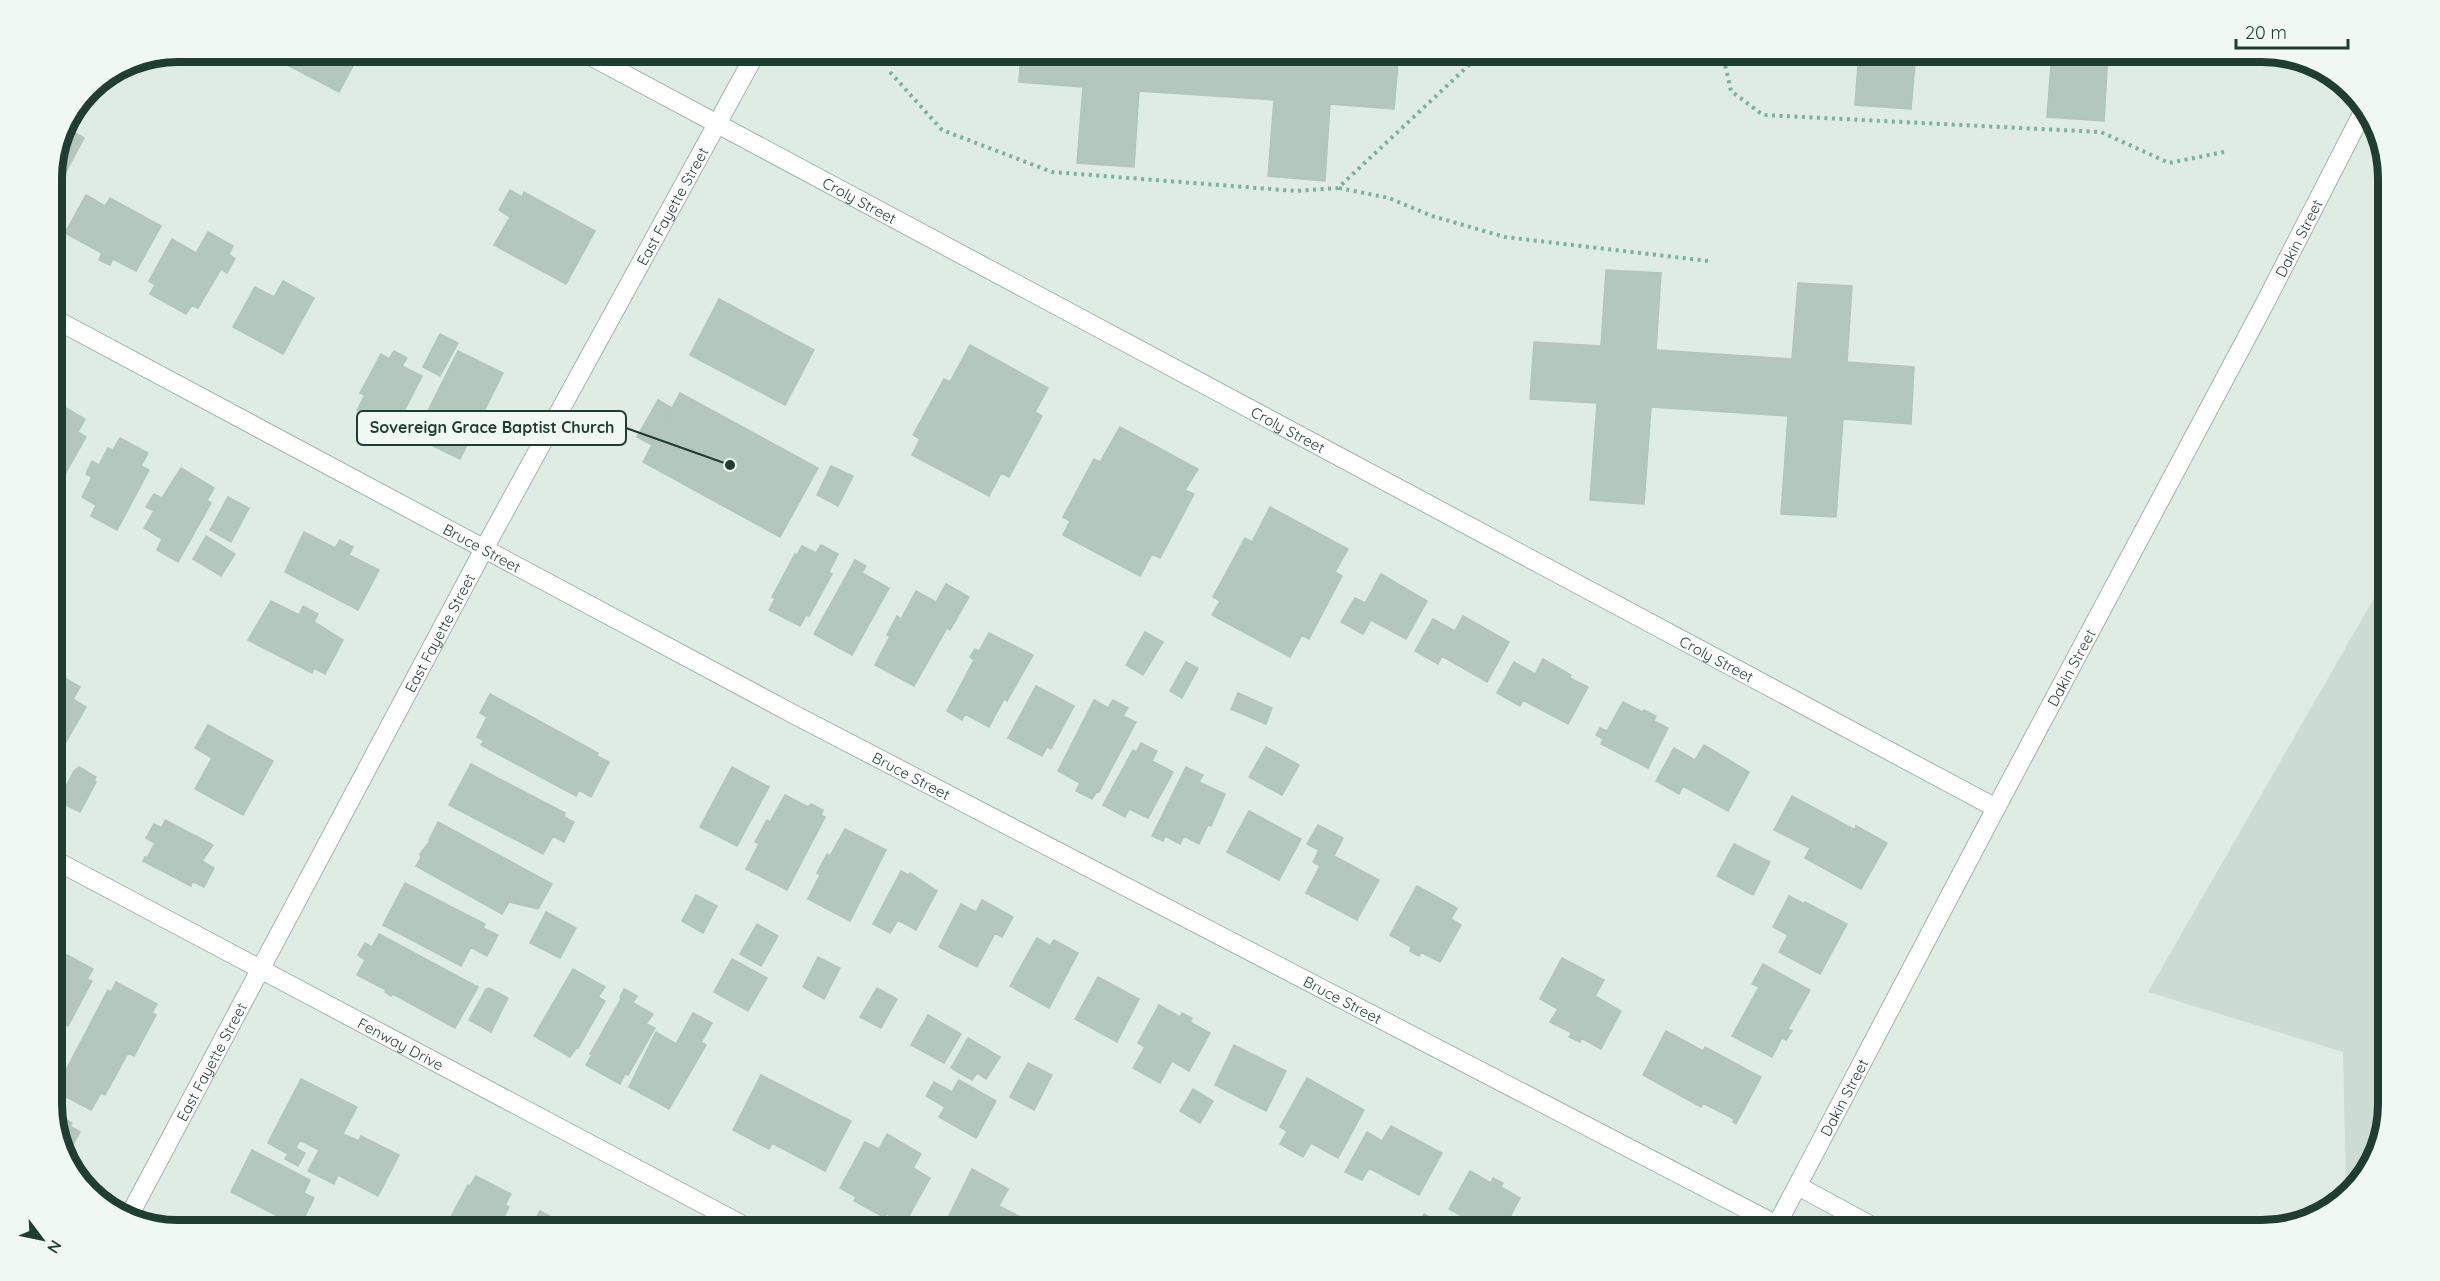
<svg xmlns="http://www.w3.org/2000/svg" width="2440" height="1281" viewBox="0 0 2440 1281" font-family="Quicksand,sans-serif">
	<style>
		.built { fill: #cddcd3 }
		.building { fill: #b4c7bd; stroke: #b1c6ba; stroke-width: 1.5 }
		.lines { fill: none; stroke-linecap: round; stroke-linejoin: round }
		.minor-casing { stroke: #a2b4ab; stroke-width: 20 }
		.tertiary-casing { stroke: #a2b4ab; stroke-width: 20 }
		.path { stroke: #7db29a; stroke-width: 4; stroke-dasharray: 3 4.5; stroke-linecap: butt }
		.minor { stroke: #fff; stroke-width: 18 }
		.tertiary { stroke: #fff; stroke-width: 18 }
		.labels { text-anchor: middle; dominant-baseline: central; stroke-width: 6; stroke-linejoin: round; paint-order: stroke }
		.street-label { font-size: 15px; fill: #1f3d31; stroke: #f0f8f3 }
		.rim { fill: none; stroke: #1f3d31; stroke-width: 8 }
		.leader { fill: none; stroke: #1f3d31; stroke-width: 2 }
		.callout-dot { fill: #1f3d31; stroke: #f0f8f3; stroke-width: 2 }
		.callout { fill: #f0f8f3; stroke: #1f3d31; stroke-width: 2 }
		.callout-label { font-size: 16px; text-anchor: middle; font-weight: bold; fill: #1f3d31 }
	</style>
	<rect width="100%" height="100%" fill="#dfece4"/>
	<path class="built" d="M2389,572V1104L2376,1160L2346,1193L2343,1052L2148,992Z"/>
	<path class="building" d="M261,51H361L339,92Z
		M1021,51H1399L1394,109L1330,104L1325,181L1268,176L1274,100L1139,91L1134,167L1077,163L1083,87L1019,82Z
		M1859,51H1916L1911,109L1855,105Z
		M2052,51H2108L2104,121L2047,117Z
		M63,126L84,138L52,198L55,200L51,208V169Z
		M510,190L522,197L524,192L595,231L566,284L494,245L510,217L499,210Z
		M86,195L105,206L110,198L161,226L136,271L113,259L110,265L99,260L102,253L65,233Z
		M208,232L233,246L229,254L235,259L227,273L221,269L198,308L192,305L186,314L150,294L155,285L149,281L172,239L196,253Z
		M1606,270L1661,273L1656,350L1792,359L1798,283L1852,286L1847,362L1914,367L1911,424L1843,419L1836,517L1781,514L1788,416L1651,407L1644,504L1590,500L1597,403L1530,399L1534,342L1601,346Z
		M283,281L314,298L283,354L233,327L255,287L274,297Z
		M719,299L814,350L785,405L690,355Z
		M440,334L458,343L440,376L423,367Z
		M970,345L1048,388L1035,412L1042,416L1009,477L1001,473L989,496L912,455L920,439L913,435L944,379L950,382Z
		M394,351L407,358L402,366L422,376L401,417L394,414L387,426L357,410L365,395L360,393L381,354L389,359Z
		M458,351L503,373L460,459L433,446L442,429L424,419Z
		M680,393L818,468L780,537L643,462Z
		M658,400L672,408L652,445L637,437Z
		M59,404L85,419L78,432L86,437L52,497L51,416Z
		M1120,427L1198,469L1185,490L1194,494L1160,558L1152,554L1140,576L1063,535L1070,521L1063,517L1094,459L1100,462Z
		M120,438L148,453L141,466L149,470L117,530L91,516L96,505L82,497L92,477L86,474L92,461L99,465L108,448L113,450Z
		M831,466L853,476L838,506L817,495Z
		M181,468L214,488L207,500L211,503L178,562L157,550L162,539L144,528L154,511L146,507L154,494L162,498Z
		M228,497L249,508L231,542L210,530Z
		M1270,507L1348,549L1335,572L1342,576L1309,639L1302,635L1290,657L1212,615L1220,601L1213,597L1245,538L1252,542Z
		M304,532L335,548L340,540L353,547L349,555L379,570L358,610L285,572Z
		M206,536L235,554L221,576L193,559Z
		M821,545L838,554L829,572L832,574L809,616L806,615L800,626L769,610L775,599L772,597L795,554L797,555L802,546L816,553Z
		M855,560L866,566L862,573L889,588L852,655L814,634Z
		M1381,574L1427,601L1406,639L1371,620L1363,634L1341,622L1355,598L1365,603Z
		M946,584L969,597L950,630L947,628L914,686L875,665L890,636L887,635L897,616L901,619L916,591L936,602Z
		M271,601L299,615L303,606L318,614L314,622L343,640L325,674L314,668L312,673L248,640Z
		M1463,616L1509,642L1487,682L1442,656L1438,664L1415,651L1433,619L1455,631Z
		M1145,632L1163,642L1143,675L1126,665Z
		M989,633L1033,655L1007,701L1004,699L989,727L965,714L962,720L947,711L974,660L970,657L975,649L979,651Z
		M1543,659L1571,675L1570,678L1588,687L1568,724L1523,700L1520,706L1497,693L1514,662L1535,674Z
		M1186,662L1198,668L1182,698L1170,691Z
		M58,674L80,687L73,699L86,707L51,768V684Z
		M1036,686L1074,706L1051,749L1047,747L1042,756L1008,738Z
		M1238,693L1272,708L1266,724L1231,709Z
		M490,694L598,753L597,756L609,762L591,797L579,790L576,796L481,745L484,741L477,737L487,717L480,713Z
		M1094,700L1108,708L1113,700L1128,708L1123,716L1136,722L1099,792L1097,791L1092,799L1076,791L1080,783L1058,771Z
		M1623,702L1642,712L1644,710L1656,716L1654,721L1668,728L1648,768L1601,744L1603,739L1596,735L1600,728L1607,731Z
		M208,725L273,761L243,815L195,789L212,758L195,748Z
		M1141,743L1157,751L1152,761L1173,772L1148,818L1129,809L1125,817L1103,805L1133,750L1136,752Z
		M1704,745L1749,772L1728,811L1683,786L1679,794L1656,781L1674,748L1695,760Z
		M1266,747L1299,765L1282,795L1249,777Z
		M471,764L565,813L564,817L574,822L564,842L553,836L543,854L449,805Z
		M79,767L96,777L94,781L96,782L80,812L58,801L74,771Z
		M732,767L769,787L737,846L700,827Z
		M1186,767L1203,775L1199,782L1225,794L1211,826L1208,825L1199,844L1184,836L1180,844L1165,836L1163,841L1152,836Z
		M785,795L808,807L811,804L823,810L821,815L825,817L787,890L746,869L759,844L755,842L767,820L770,822Z
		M1792,796L1855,830L1856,826L1887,843L1861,889L1805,858L1810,848L1774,830Z
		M1249,811L1301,839L1279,880L1227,852Z
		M165,820L213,845L202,861L214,868L204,887L192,881L191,886L143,861L145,857L147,858L155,843L146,838L154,824L162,828Z
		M438,822L552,884L538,909L509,902L502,914L416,866L421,858L420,854L430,841L429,840Z
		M1318,825L1343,838L1334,856L1379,880L1357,920L1306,893L1320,866L1313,862L1319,850L1307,844Z
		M845,829L886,850L850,921L808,899L820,875L817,873L827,854L830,856Z
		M1734,844L1770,862L1753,895L1717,876Z
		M901,871L908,875L910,873L937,891L916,930L898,920L890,933L873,924Z
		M405,883L485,924L483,928L498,935L487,956L471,947L461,966L383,925Z
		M1417,886L1457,908L1451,919L1461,925L1440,962L1421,952L1419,956L1410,951L1411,947L1390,935Z
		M696,895L717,906L703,933L682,921Z
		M1789,896L1804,904L1805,902L1847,924L1820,974L1779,952L1788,935L1773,927Z
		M982,900L1013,917L1002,937L995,933L977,967L939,947L961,904L976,912Z
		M546,912L576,928L560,958L530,943Z
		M757,924L778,936L761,966L740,954Z
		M379,934L478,987L455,1028L393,994L391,996L385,992L386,990L357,975L365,960L358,955L365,943L372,947Z
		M1037,938L1050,946L1054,940L1078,953L1049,1008L1010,986Z
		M56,949L93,969L87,979L92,981L68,1026L51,1017V957Z
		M818,957L840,968L824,999L803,987Z
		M1562,958L1604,980L1595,996L1621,1011L1601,1049L1581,1038L1580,1042L1569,1037L1572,1033L1550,1022L1558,1009L1540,999Z
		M732,959L767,978L748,1011L714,992Z
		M1763,964L1810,990L1788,1029L1792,1031L1786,1040L1782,1038L1772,1057L1732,1036L1759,987L1752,984Z
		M573,969L605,987L598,997L605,1001L578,1048L577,1047L570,1057L534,1036Z
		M1098,977L1139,999L1117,1042L1075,1019Z
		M116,982L157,1004L152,1013L156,1015L134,1056L128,1053L105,1095L101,1093L91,1110L55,1091L108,990L111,992Z
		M489,988L508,998L491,1032L469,1020L486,989Z
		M877,988L897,999L881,1028L860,1017Z
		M624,989L637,996L633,1003L653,1014L646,1024L655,1028L628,1075L625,1074L620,1084L586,1065L592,1055L590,1054L621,999L620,997Z
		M1159,1005L1180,1017L1182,1013L1192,1018L1190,1022L1210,1033L1189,1071L1172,1061L1160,1083L1133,1068L1145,1047L1138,1043Z
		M693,1013L712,1023L701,1042L706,1045L669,1109L629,1087L656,1032L676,1044Z
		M928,1015L961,1034L944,1063L911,1045Z
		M1666,1031L1703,1051L1705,1047L1761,1077L1736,1124L1733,1122L1734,1119L1703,1103L1701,1107L1643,1075Z
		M968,1038L1000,1057L986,1079L977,1073L972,1080L951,1068Z
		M51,1045L65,1053L51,1076Z
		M1234,1045L1286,1071L1266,1111L1215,1085Z
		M1028,1063L1052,1075L1034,1110L1010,1097Z
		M761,1075L851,1121L825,1171L772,1143L769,1149L733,1130Z
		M1307,1078L1364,1110L1338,1158L1311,1143L1303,1157L1280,1144L1287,1131L1280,1127Z
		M301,1079L357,1107L343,1134L359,1141L361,1136L399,1155L378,1196L338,1175L334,1184L308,1171L319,1150L300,1140L296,1148L305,1153L298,1166L285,1159L288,1154L268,1143Z
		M959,1080L996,1101L976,1138L939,1117L945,1107L926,1096L934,1082L952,1092Z
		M1193,1089L1213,1101L1200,1123L1180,1111Z
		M51,1112L72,1123L70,1126L80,1132L66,1157Z
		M1391,1126L1442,1153L1419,1195L1369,1168L1362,1180L1345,1172L1367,1132L1382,1141Z
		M887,1134L921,1154L913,1168L930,1178L905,1223L887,1214L884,1217L854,1201L856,1197L840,1188L865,1142L879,1149Z
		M252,1150L310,1180L304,1193L314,1198L302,1222L291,1217L289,1222L231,1192Z
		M972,1169L1008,1189L999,1206L1042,1228L1041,1230H942Z
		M1470,1171L1491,1183L1493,1178L1503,1183L1501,1187L1520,1198L1503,1230H1487L1449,1209Z
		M476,1176L511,1194L505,1205L509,1207L497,1230H449L446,1226L468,1185L470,1186Z
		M540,1211L576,1230H529Z
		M1424,1214L1445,1225L1442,1230H1416Z
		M1083,1222L1099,1230H1079Z
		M1568,1223L1581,1230H1564Z"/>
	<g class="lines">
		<g class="minor-casing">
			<g id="minor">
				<path id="s1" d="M581,51L1996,808"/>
				<path id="s2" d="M51,317L795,715L1777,1225"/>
				<path id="s3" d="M51,858L752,1230"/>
				<path d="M1798,1186L1879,1230"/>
				<path id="s4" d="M1774,1230L1996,808L2264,305L2366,106"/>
			</g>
		</g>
		<g class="tertiary-casing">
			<g id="tertiary">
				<path id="s5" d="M128,1218L484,549L757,51"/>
			</g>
		</g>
		<path class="path" d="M1722,51L1731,91L1763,115L2101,132L2169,163L2224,152
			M890,72L942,130L1052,172L1296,191L1338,188L1484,51
			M1339,188L1389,198L1432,216L1505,237L1708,261"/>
		<use href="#minor" class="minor"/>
		<use href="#tertiary" class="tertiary"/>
	</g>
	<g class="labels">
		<g class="street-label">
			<text stroke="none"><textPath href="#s1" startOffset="316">Croly Street</textPath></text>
			<text stroke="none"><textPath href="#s5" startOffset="1149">East Fayette Street</textPath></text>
			<text stroke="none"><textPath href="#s4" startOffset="1122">Dakin Street</textPath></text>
			<text stroke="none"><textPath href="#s1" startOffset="802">Croly Street</textPath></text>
			<text stroke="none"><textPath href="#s2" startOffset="489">Bruce Street</textPath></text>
			<text stroke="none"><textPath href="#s5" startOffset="663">East Fayette Street</textPath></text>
			<text stroke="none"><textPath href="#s1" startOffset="1288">Croly Street</textPath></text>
			<text stroke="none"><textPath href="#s4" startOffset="636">Dakin Street</textPath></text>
			<text stroke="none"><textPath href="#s2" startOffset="975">Bruce Street</textPath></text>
			<text stroke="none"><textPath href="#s2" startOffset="1461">Bruce Street</textPath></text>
			<text stroke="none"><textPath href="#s3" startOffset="396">Fenway Drive</textPath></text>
			<text stroke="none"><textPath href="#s5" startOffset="177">East Fayette Street</textPath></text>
			<text stroke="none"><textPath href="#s4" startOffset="150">Dakin Street</textPath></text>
		</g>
	</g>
	<path d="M0 0H2440V1281H0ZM178 62H2262A116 116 0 0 1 2378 178V1104A116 116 0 0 1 2262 1220H178A116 116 0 0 1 62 1104V178A116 116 0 0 1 178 62Z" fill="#f0f8f3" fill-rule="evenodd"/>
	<path class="rim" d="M178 62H2262A116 116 0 0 1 2378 178V1104A116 116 0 0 1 2262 1220H178A116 116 0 0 1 62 1104V178A116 116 0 0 1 178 62Z"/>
	<path class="leader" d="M730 465L626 428"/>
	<circle class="callout-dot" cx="730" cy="465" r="6"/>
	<rect class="callout" x="357" y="411" width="269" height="34" rx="6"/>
	<g class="callout-label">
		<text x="492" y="433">Sovereign Grace Baptist Church</text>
	</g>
	<g transform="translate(42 1239) rotate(122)" stroke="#f0f8f3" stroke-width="4.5" paint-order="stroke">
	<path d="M0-4.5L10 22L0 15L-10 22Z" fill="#1f3d31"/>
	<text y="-9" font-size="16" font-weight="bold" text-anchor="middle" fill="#1f3d31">N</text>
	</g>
	<path d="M2236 39v9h112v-9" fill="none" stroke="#1f3d31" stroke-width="3"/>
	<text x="2245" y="39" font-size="18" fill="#1f3d31" stroke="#f0f8f3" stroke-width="4.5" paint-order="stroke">20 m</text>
</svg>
